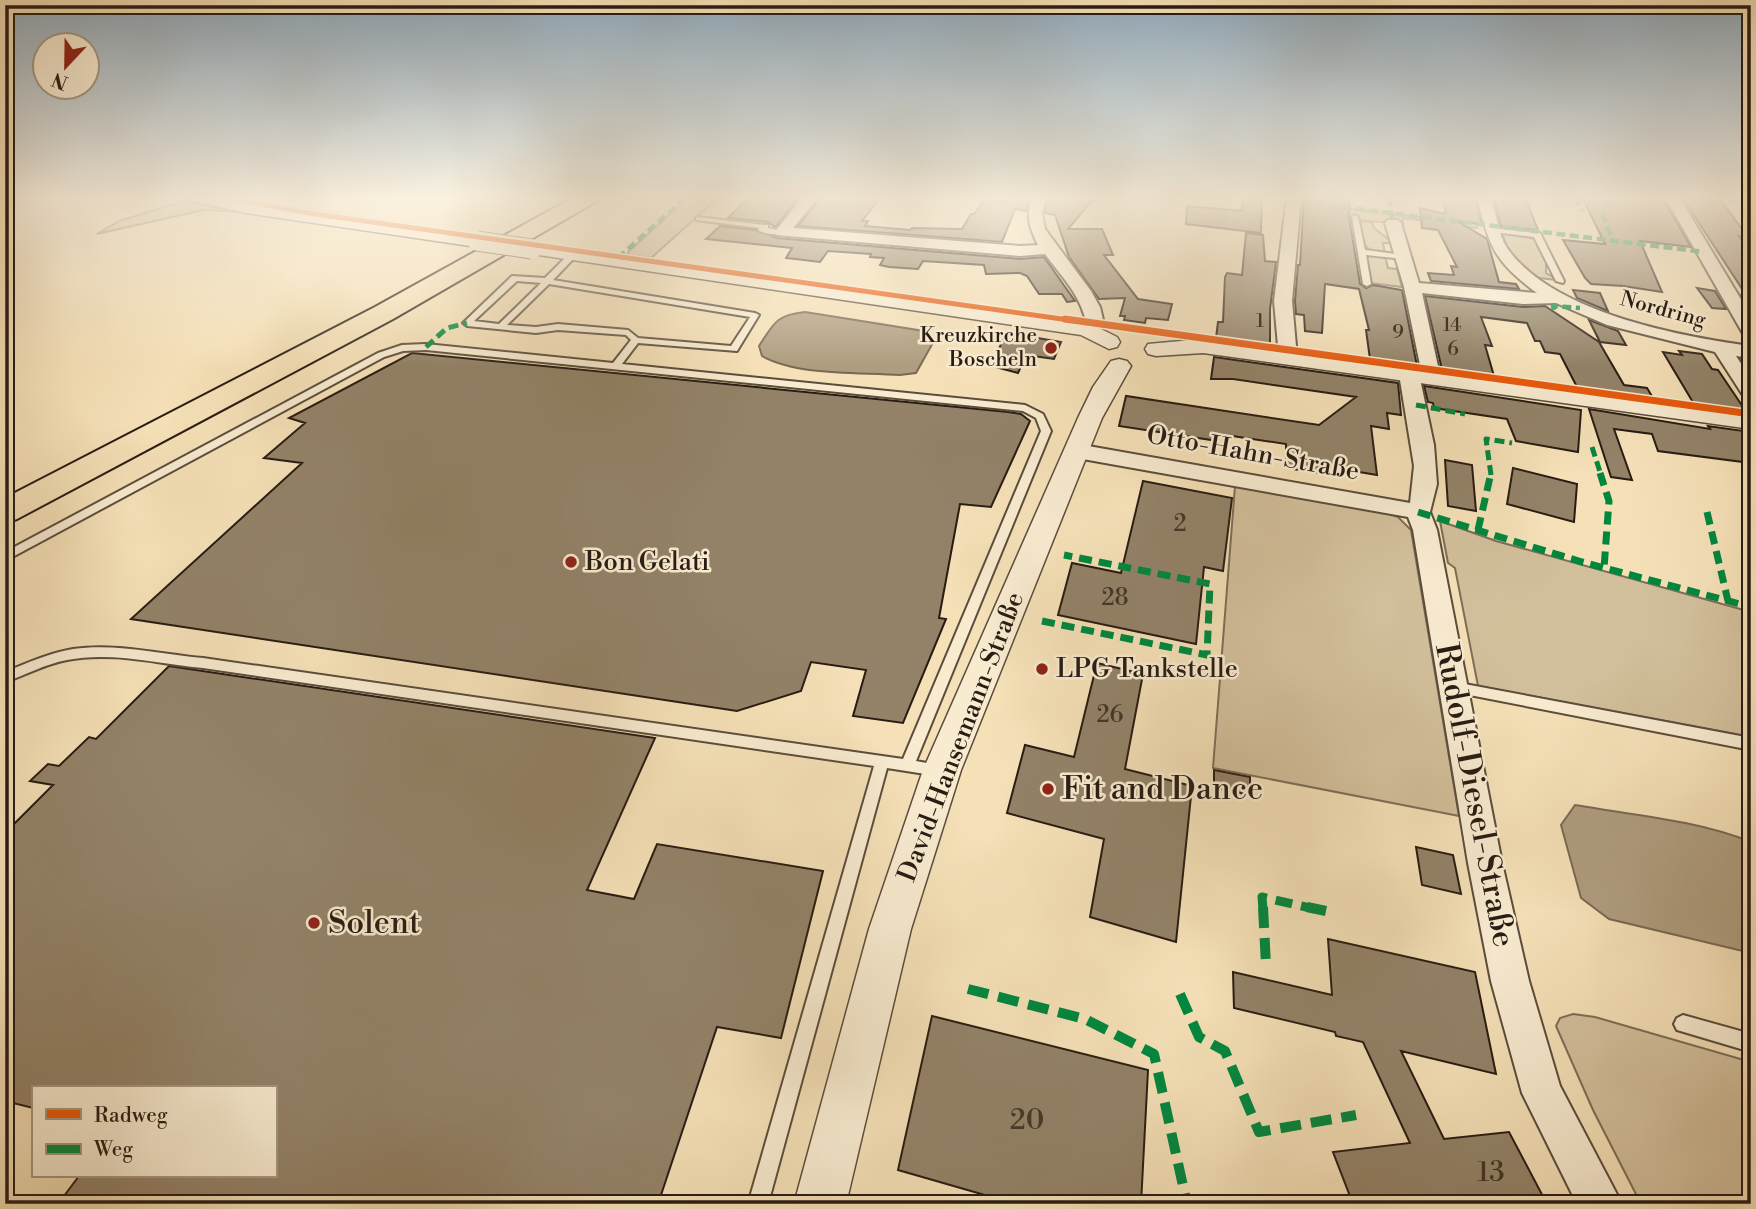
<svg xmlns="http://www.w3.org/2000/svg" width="1756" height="1209" viewBox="0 0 1756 1209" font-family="'Libre Bodoni',serif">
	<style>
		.green { fill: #d2bf9b; stroke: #7d6e57; stroke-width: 2 }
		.water { fill: #af9d7f; stroke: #796954; stroke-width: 2 }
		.building { fill: #938268; stroke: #281c13; stroke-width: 2 }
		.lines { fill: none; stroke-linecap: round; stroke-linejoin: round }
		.service-casing { stroke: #5b4d3c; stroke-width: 4 }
		.minor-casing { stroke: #5b4d3c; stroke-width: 4 }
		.tertiary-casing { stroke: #5b4d3c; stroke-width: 3 }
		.primary-casing { stroke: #281c13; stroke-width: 4 }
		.service { fill: #f8ebd0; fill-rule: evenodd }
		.minor { fill: #f8ebd0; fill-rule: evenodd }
		.tertiary { fill: #f8ebd0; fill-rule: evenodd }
		.primary { fill: #f5e0b7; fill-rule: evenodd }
		.tertiary-bridge-casing { stroke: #5b4d3c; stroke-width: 21; stroke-linecap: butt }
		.tertiary-bridge { stroke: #f8ebd0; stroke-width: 19 }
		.quiet-far4 { stroke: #00873e; stroke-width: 4.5; stroke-dasharray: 9 4.5; stroke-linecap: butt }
		.quiet-far3 { stroke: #00873e; stroke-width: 5; stroke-dasharray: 10 5; stroke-linecap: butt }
		.quiet-far2 { stroke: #00873e; stroke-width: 7; stroke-dasharray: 13 7; stroke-linecap: butt }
		.quiet-far1 { stroke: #00873e; stroke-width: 9; stroke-dasharray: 17 9; stroke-linecap: butt }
		.quiet { stroke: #00873e; stroke-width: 10; stroke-dasharray: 21 10; stroke-linecap: butt }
		.cycleway-far1-casing { stroke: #f8ebd0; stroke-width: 8 }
		.cycleway-casing { stroke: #f8ebd0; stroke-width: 10 }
		.cycleway-far1 { stroke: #e8590c; stroke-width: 5 }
		.cycleway { stroke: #e8590c; stroke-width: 7 }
		.poi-dot { fill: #8f2418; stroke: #f8ebd0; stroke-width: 2.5 }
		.labels { text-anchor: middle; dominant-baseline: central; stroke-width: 5; stroke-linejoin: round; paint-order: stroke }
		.far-number-label { font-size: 19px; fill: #433628 }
		.far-street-label { font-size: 21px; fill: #281c13; stroke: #f8ebd0 }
		.far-poi-label { font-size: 21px; fill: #281c13; stroke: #f8ebd0; text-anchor: end }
		.number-label { font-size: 23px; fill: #433628 }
		.street-label { font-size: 26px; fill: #281c13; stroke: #f8ebd0 }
		.poi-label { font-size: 26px; fill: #281c13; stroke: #f8ebd0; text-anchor: start }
		.near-number-label { font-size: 28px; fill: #433628 }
		.near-poi-label { font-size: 32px; fill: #281c13; stroke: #f8ebd0; text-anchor: start }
		.near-street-label { font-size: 32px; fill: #281c13; stroke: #f8ebd0 }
	</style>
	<rect width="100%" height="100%" fill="#f5e0b7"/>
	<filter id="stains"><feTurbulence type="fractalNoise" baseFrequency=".00286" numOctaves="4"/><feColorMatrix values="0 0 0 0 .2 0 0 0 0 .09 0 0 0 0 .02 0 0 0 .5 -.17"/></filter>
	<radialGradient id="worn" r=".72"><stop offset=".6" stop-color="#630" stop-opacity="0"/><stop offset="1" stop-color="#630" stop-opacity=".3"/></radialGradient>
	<path class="green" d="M188,197L245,212L203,210L97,234L119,221L181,202Z
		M689,197H719L651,258L629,255L628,252Z
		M1301,197L1328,206L1476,224L1477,228L1403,218V224L1360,220L1359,217L1318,212L1317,209L1299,206Z
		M1360,221L1372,222L1374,228L1393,243H1383L1385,254C1360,250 1364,243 1360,221Z
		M1502,233L1535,239L1546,262V273L1558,280C1551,279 1542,279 1535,277C1520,271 1506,248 1502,233Z
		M1372,255L1385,256L1388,268L1397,269L1402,287L1370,283L1366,257Z
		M1235,486L1386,512L1398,517L1411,530L1459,816L1213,768Z
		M1440,521L1496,541L1751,612V737L1478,686L1455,568L1448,563Z
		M1573,1014L1595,1017L1751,1062V1204H1641L1593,1110L1556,1026L1560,1018Z"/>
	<path class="water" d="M805,312L924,331L934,341L916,373L900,375C859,372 798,376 762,356L759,346C774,323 776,315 805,312Z
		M1575,805C1633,815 1696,820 1751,842V953L1609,919L1581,898L1561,825Z"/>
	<path class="building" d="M749,197H800L775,227L768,222L728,218Z
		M821,197H881L862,221H868L865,226L910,230L912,228L962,229L971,214H974L986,199L1006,202L1007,197H1029L1026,211L1015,209L1002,242L798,226Z
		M1048,197H1095L1068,229H1102L1113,255H1104L1138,299L1172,304L1168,320L1146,318L1145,323L1124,320L1125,316H1120L1125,298L1099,299L1069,257L1055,215L1045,213Z
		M1243,197H1262L1261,233L1186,224L1187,206L1242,211Z
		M1304,197L1349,198V217L1360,284L1366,288L1373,285L1402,290L1417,366L1370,359L1366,330H1369L1359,289L1325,284L1322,333L1305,331L1304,315L1296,314L1295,301L1298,265H1300Z
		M1448,197H1475L1482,224L1457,221L1487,239L1499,282L1516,284L1519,289L1431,281L1428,273L1454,275L1451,266L1457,267L1438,230L1422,228L1420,208L1446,214L1443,198Z
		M1494,197H1525L1538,230L1501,226Z
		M1582,197H1662L1691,247L1640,241L1662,292L1623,286L1591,284L1585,278L1563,240L1605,244Z
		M1682,197L1721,201L1748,237L1739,236L1751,253V311L1741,295H1746Z
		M720,226L756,230L777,238L1020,259L1044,257L1075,301L1067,302L1062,294H1039L1027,276L1020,273L986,274L984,265L923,261L918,269L889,267L880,265L884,258L870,257L871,254L828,251L820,262L786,258L792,248L706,239Z
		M1246,233L1263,235L1265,261L1276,262L1270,309V345L1216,338L1218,322H1223L1225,277L1227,273L1242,275Z
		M1697,288L1715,291L1726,309L1712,308Z
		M1573,290L1600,293L1608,311L1577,298Z
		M1425,296L1523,307L1545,306L1599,342L1624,385L1647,388L1653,398L1577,387L1560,354L1545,352L1540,341H1535L1527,323L1481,317L1492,346L1485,345L1494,376L1439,369L1441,365Z
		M1589,320L1618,331L1626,345L1600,342Z
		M1026,336L1061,342L1054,359L1026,355L1018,373L992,366L1003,339L1023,342Z
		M1679,351L1702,354L1712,369L1718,370L1745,410L1694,404L1663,352L1682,355Z
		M412,353L1008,412L1021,414L1030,421L991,507L960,504L939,618L946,619L903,723L853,716L866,670L811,662L801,691L737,711L131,619L302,463L264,458L305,423L289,418Z
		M1214,357L1398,383L1401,415L1387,413L1389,429L1371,426L1377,475L1318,465L1319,473L1286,468V444L1219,434L1218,441L1119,426L1126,396L1319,425L1356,397L1233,379H1211Z
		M1424,386L1581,410L1578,452L1516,441L1507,419L1434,408L1433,403L1428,402Z
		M1589,409L1710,429L1708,426L1751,432V463L1658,451L1652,434L1614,429L1632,480L1611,477Z
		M1445,460L1472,465L1476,511L1448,506Z
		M1513,468L1577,484L1574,522L1507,504Z
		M1143,481L1232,498L1223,571L1204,567L1196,644L1058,615L1072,563L1121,573Z
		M1097,663L1143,674L1125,769L1192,786L1176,942L1090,917L1104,839L1007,813L1025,745L1074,757Z
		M169,666L655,738L587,890L634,899L657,844L823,871L781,1038L717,1027L658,1204H58L79,1176H275V1088H33V1108L5,1101V833L53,785L30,781L48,764L59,766L89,737L96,739Z
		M1214,770L1250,777V795L1214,788Z
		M1416,847L1453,855L1461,894L1422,885Z
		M1328,939L1475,972L1496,1074L1401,1051L1444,1139L1509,1132L1547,1204H1353L1333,1152L1410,1143L1363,1042L1336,1036L1335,1032L1234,1008L1233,972L1332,995Z
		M932,1016L1148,1070L1141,1204H1016L898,1170Z"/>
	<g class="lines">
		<g class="service-casing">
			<path id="service" d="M1355,215L1358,217L1365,250L1404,255L1408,257L1404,259L1366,255L1371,284L1367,286L1363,284L1352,217Z
				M698,217L765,225H768V228L786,232C780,236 764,234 758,230L759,228L696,220V218Z
				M1490,228L1540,233L1564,281L1563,283L1556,281L1534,237L1493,232H1490Z
				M570,253L577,255L553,280L755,313L759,315L737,351L638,343L622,364L1025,405L1043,414L1051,431L916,761L943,766L945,770L943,774L938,776L887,768L768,1204H748L874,766L203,668C159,664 111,651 67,660C45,664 26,675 5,682V672C27,663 49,653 73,649C115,643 160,654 203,658L903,759L1041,431L1036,418L1023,411L426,350L403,351L384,357L5,561V552L378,353L402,345L426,344L613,363L631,340L626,335L558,330L536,333L467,326L463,323L512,276L545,278ZM517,281L541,283L499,324L474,321ZM549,284L750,317L731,346L638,338L628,330L558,324L536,327L507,325Z
				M1454,682L1751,738V750L1449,691L1447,687L1449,683Z
				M1683,1015L1751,1034V1052L1677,1030L1674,1024L1677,1018Z"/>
		</g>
		<g class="minor-casing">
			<path id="minor" d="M803,197H818L793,228L1020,246L1038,245C1029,227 1026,216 1032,197H1046L1042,213L1045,229L1091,291L1100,307L1104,324L1093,333H1081L1078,329L1086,322C1080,294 1061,276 1045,254L1020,256L777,235L774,232L777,229Z
				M1287,197H1301L1292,301L1296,346L1287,352L1278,346L1274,301Z
				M1477,197H1491C1496,213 1498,234 1507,248C1552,312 1678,336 1751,346V358L1736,356L1751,378V399L1744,397L1715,352L1607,325L1556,303L1523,304L1422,293L1438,366L1428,372L1421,370L1404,287L1385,223L1388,220H1398L1401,223L1419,283L1537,293C1494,261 1490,248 1477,197Z
				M1665,197H1679L1751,316V337L1742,332Z
				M1729,197H1751V203L1731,200Z
				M1409,368L1419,374L1434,445L1437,484L1430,512L1437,530L1502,863L1529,981L1560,1086L1622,1204H1577L1522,1093L1491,981L1468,863L1413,530L1408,517L1077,458L1069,456L1066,451L1069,446L1077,444L1410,503L1414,466L1399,374Z"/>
		</g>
		<g class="tertiary-casing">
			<path id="tertiary" d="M189,197H221L477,235L486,241L477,247L246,213L192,201Z
				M532,243L1087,322L1117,337L1120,342L1117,347L1109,349L1081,335L525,253L522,249L525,245Z
				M1203,339L1751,414V429L1203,353L1156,356L1148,354L1145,349L1148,344Z
				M1119,359L1127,361L1131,366L1102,418L961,770L911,929L846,1204H794L869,929L923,770L1078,418L1093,387L1111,361Z"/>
		</g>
		<g class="primary-casing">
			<path id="primary" d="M574,197H600L597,201L393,319L17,519L5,523V498L375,307Z"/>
		</g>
		<use href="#service" class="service"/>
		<use href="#minor" class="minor"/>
		<use href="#tertiary" class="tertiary"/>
		<use href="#primary" class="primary"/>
		<g class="tertiary-bridge-casing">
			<path id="tertiary-bridge" d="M477,241L532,249"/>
		</g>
		<use href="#tertiary-bridge" class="tertiary-bridge"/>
		<path class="quiet-far4" d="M1303,197L1326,205L1704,252
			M1389,197L1393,223
			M1576,197L1582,211
			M1602,214L1614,242
			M618,258L686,197
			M1554,310L1553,306L1580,308"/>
		<path class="quiet-far3" d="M426,347L447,328L467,323
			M1416,405L1465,414
			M1592,447L1601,475
			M1491,475L1486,439L1512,443"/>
		<path class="quiet-far2" d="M1600,473L1609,501L1604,568
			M1747,477L1751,485
			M1418,512L1582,562L1751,607
			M1707,512L1728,601
			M1478,530L1491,473
			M1042,621L1207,655L1210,584L1064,555"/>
		<path class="quiet-far1" d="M1263,909L1262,897L1315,909"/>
		<path class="quiet" d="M1263,907L1266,965
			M1307,907L1326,911
			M968,989L1085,1019L1154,1054L1187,1204
			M1180,994L1199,1037L1225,1051L1259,1132L1356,1115"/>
		<g class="cycleway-far1-casing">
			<path id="cycleway-far1" d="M221,197L315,214L1076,321"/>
		</g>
		<g class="cycleway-casing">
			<path id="cycleway" d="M1065,319L1751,414"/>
		</g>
		<use href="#cycleway-far1" class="cycleway-far1"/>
		<use href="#cycleway" class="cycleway"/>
	</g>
	<linearGradient id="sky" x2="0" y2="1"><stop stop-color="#91abbe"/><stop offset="0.54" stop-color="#faf1df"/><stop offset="1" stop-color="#faf1df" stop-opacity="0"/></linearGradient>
	<rect width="1756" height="366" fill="url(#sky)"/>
	<g class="poi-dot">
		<circle cx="1051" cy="348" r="7"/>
		<circle cx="571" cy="562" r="7"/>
		<circle cx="1042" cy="669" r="7"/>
		<circle cx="1048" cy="789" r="7"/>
		<circle cx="314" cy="923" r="7"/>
	</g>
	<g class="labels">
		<g class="far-number-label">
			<text x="1260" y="321">1</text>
			<text x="1452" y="325">14</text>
			<text x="1398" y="332">9</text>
			<text x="1453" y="349">6</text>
		</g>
		<g class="far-street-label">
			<text transform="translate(1663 310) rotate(15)">Nordring</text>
		</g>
		<g class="far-poi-label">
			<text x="1037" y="336">Kreuzkirche<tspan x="1037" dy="24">Boscheln</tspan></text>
		</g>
		<g class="number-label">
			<text x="1180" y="524">2</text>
			<text x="1115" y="598">28</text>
			<text x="1110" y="715">26</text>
		</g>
		<g class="street-label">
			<text transform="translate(1253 453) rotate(10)">Otto-Hahn-Straße</text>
			<text transform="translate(961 737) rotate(-69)">David-Hansemann-Straße</text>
		</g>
		<g class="poi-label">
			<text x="585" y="562">Bon Gelati</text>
			<text x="1056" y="669">LPG Tankstelle</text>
		</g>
		<g class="near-number-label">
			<text x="1027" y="1120">20</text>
			<text x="1491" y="1172">13</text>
		</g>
		<g class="near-poi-label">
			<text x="1062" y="789">Fit and Dance</text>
			<text x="328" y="923">Solent</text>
		</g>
		<g class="near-street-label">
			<text transform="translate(1475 795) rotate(79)">Rudolf-Diesel-Straße</text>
		</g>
	</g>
	<rect width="1756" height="1209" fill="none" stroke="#f5e0b7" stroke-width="28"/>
	<rect x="7" y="7" width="1742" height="1195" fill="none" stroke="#281c13" stroke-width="3.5"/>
	<rect x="14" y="14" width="1728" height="1181" fill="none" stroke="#281c13" stroke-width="2"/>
	<rect x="32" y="1086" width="245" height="91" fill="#f8ebd0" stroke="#a59884" stroke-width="2"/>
	<rect x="46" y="1109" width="35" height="10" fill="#e8590c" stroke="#a59884" stroke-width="2"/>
	<text x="94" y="1122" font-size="21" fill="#281c13">Radweg</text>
	<rect x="46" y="1144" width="35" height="10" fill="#00873e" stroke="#a59884" stroke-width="2"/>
	<text x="94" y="1156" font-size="21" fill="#281c13">Weg</text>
	<g transform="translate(66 66) rotate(202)"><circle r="33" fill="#f8ebd0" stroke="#a59884" stroke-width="2"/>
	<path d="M0-5L12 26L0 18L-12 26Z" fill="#8f2418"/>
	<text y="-10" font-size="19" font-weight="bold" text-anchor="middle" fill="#281c13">N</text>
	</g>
	<rect width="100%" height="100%" filter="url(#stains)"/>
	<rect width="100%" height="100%" fill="url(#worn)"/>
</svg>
